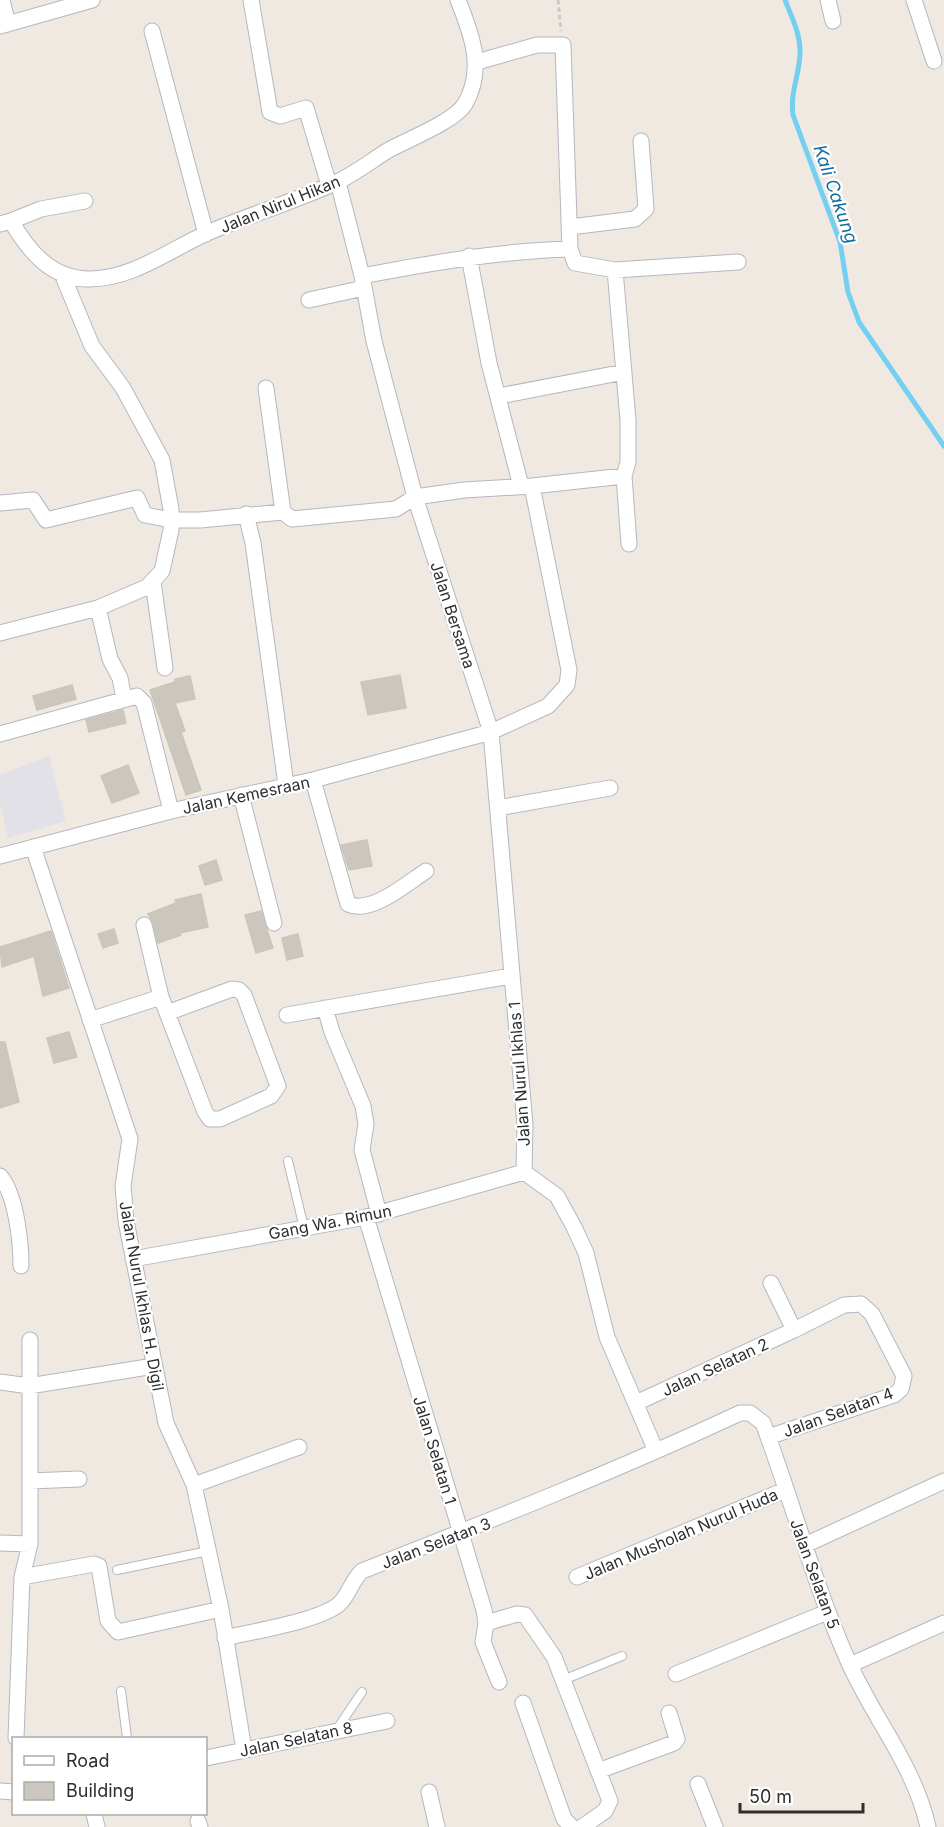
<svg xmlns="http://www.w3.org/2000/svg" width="944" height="1827" viewBox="0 0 944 1827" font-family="Inter,sans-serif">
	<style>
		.industrial { fill: #e3e1e8 }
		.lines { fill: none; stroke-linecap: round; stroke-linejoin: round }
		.stream { stroke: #75cff0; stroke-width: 5 }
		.building { fill: #cbc7bf; stroke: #cbc5ba; stroke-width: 1.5 }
		.lane-casing { stroke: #b4b7c1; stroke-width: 10 }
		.street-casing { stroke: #b4b7c1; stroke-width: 17 }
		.path { stroke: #c9c9c9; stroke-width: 3; stroke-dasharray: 4.5 3; stroke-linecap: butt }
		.lane { stroke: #fff; stroke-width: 8 }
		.street { stroke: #fff; stroke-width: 15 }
		.labels { text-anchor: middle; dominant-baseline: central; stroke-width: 4.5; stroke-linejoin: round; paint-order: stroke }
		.street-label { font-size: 16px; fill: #2e2e2e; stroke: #fff }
		.water-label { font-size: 18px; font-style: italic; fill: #0d6fa3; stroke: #fff }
	</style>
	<rect width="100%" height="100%" fill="#efe9e1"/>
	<path class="industrial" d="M49,756L66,821L8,838L0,803V775Z"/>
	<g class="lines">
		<path class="stream" d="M785,0C792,18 801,35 800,54C799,76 790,93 793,115L840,242L848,292L859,322L944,446"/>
	</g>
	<path class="building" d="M400,675L406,708L368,715L361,682Z
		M190,676L195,699L175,703L185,731L181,732L201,790L186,795L150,690L175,682V679Z
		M72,685L76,699L37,710L33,696Z
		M123,710L126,723L89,732L86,720Z
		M128,765L139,793L112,803L101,776Z
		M367,840L372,866L349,870L341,845Z
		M216,860L222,880L205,885L199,866Z
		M201,894L208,927L180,933L181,935L158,943L153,923L148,914L176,903L175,900Z
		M261,911L273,948L256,953L245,915Z
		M114,929L118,943L103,948L98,934Z
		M51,931L69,988L43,996L34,956L2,967L0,947Z
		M298,934L303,956L287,960L282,938Z
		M69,1032L77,1057L54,1063L47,1038Z
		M0,1042H5L19,1102L0,1108Z"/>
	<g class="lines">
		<g class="lane-casing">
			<path id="lane" d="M288,1161L304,1228
				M117,1570L208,1551
				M563,1680L622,1656
				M121,1691L127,1738
				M337,1729L362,1692"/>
		</g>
		<g class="street-casing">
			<path id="street" d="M2,0L8,24
				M251,0L270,112L280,116L306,108L329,185
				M828,0L833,21
				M914,0L934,61
				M0,26L92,0
				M152,31L206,234
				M477,62L537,45H563L570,249L575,263L615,270L738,262
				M338,182L362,276L374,341L415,497L491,732L525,1125L524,1172L557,1196L574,1227L586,1253L607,1337L656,1451
				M11,221L41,209L85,201
				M0,224L11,221C28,250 50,278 87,279C130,280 168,251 205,234C248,215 294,202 337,182C354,174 371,161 387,151C406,140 454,122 465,104C485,69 472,35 458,0
				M570,227L635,219L646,209L641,141
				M469,256L489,363L521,486
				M615,270L628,420V462L624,476L629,544
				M362,276C431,263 499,251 570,249
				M309,300L364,288
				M266,388L283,512
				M499,396L624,372
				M532,486L624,476
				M0,503L33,500L46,520L137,498L145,515L171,520H200L283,512L292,519L396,509L415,497L464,490L532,486L569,670L567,685L548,706L491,732L313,780L171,811L0,856
				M246,514L253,543L286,785
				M153,582L165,668
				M98,608L110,659L120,678L124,699
				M0,633L98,608L147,587L162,571L171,530V509L162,460L123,388L92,346L62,274
				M0,734L137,696L144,703L171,811
				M313,780L348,904C371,915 407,883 426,871
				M241,795L274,923
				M498,808L610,788
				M33,847L130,1139L123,1186L126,1221L166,1423L194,1485L221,1609L244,1750
				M144,925L161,997
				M325,1008L332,1032L363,1106L366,1124L362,1150L379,1214
				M287,1015L511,976
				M90,1020L161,997L205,1112L210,1119H220L271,1096L278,1086L244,995L239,990L232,989L167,1013
				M0,1176C16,1194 21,1242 21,1266
				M366,1217L484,1610L486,1623L483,1642L499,1682
				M133,1259L366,1217L524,1172
				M0,1382L29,1386L154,1366
				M636,1403L794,1330
				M768,1437L894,1395L901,1389L904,1376L872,1314L861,1304L844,1305L794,1330L771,1283
				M30,1481L79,1479
				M194,1485L299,1447
				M0,1543L30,1544
				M805,1545L944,1481
				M22,1577L94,1564L99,1566L108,1621L118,1632L221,1609
				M577,1577L785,1490
				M486,1623L517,1614L525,1615L554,1657L610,1801L605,1811L582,1827
				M225,1638C254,1631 315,1622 338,1605C349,1596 351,1581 362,1571C489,1521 616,1471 740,1413H750L763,1423C793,1503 814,1585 849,1663C874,1719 915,1767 928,1827
				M850,1665L944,1623
				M676,1674L827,1612
				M523,1703L564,1819L572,1827
				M16,1738L22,1577L30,1544V1340
				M206,1758L387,1721
				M598,1771L674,1743L677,1739L669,1713
				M698,1784L715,1827
				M0,1791L14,1792
				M429,1792L437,1827
				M94,1814L97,1827
				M198,1821L200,1827"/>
		</g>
		<path class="path" d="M558,0L561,31"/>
		<use href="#lane" class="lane"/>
		<use href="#street" class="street"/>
	</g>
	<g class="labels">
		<g class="street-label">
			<text transform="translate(280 204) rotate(-22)">Jalan Nirul Hikan</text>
			<text transform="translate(453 615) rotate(72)">Jalan Bersama</text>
			<text transform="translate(246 795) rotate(-12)">Jalan Kemesraan</text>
			<text transform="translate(519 1074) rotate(-94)">Jalan Nurul Ikhlas 1</text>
			<text transform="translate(330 1222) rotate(-11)">Gang Wa. Rimun</text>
			<text transform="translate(142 1296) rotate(80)">Jalan Nurul Ikhlas H. Digil</text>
			<text transform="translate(715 1367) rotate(-25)">Jalan Selatan 2</text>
			<text transform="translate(838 1412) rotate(-20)">Jalan Selatan 4</text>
			<text transform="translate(435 1450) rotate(73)">Jalan Selatan 1</text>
			<text transform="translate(681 1534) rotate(-23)">Jalan Musholah Nurul Huda</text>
			<text transform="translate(436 1543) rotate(-21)">Jalan Selatan 3</text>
			<text transform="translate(815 1574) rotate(70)">Jalan Selatan 5</text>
			<text transform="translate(296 1739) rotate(-12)">Jalan Selatan 8</text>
		</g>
		<g class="water-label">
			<text transform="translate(836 194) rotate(71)">Kali Cakung</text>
		</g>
	</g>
	<rect x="12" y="1737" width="195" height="78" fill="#ffffff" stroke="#ababab" stroke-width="1.5"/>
	<rect x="24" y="1756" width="30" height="9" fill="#ffffff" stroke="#ababab" stroke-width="1.5"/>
	<text x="66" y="1767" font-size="18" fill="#2e2e2e">Road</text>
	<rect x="24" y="1782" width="30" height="18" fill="#cbc7bf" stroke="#ababab" stroke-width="1.5"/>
	<text x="66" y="1797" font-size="18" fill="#2e2e2e">Building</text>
	<path d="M740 1803v9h123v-9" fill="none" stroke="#2e2e2e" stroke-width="3"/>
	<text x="749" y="1803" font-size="18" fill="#2e2e2e" stroke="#ffffff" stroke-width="4.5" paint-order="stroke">50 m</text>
</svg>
